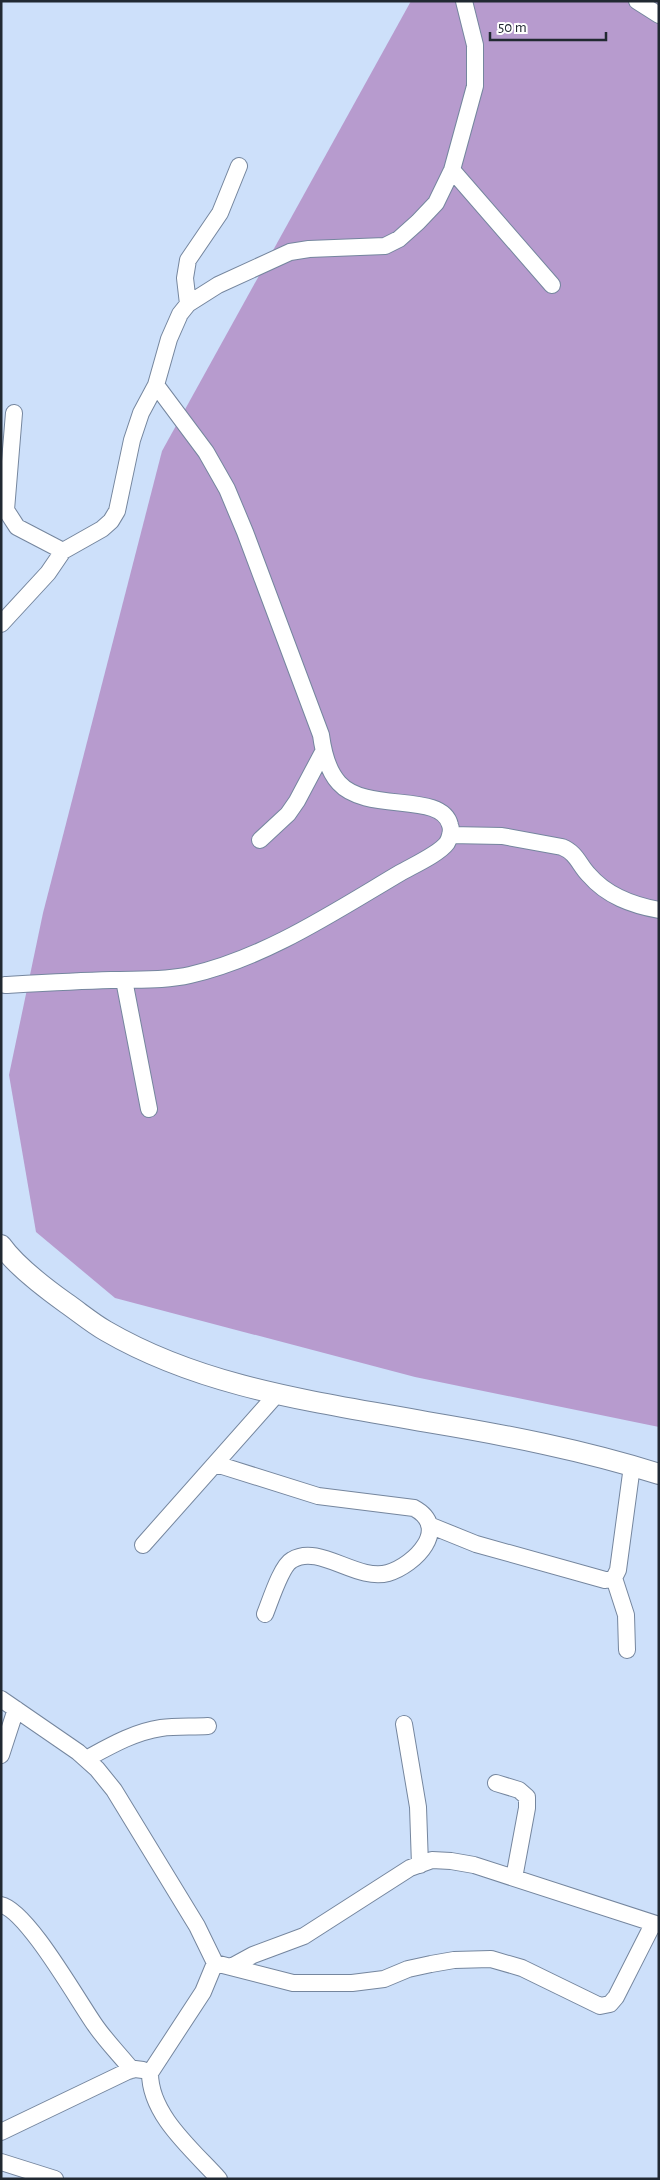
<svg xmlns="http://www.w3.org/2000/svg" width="660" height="2180" viewBox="0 0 660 2180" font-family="'Alegreya Sans',sans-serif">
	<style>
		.forest { fill: #b79bce }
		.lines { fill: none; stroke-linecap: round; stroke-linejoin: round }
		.minor-casing { stroke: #75869e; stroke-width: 18 }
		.major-casing { stroke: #75869e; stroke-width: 22 }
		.minor { stroke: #fff; stroke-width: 16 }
		.major { stroke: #fff; stroke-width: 20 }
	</style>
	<rect width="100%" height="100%" fill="#cde0fa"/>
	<path class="forest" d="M411,1H659V1427L415,1377L115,1298L36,1232L9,1075L43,913L162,451Z"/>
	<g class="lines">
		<g class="minor-casing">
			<path id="minor" d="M637,1L659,15
				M452,170L552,285
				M188,304L185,278L188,260L220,213L239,166
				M14,413L6,510L17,527L63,551
				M1,624L48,573L63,551L102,529L111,521L117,511L132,440L141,413L156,385L169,339L180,314L188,304L218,285L290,252L309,249L385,246L399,239L418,222L436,203L452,170L475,86V45L464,1
				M450,835L502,836L562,847C577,853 579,865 589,875C607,896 632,905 659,910
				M260,840L288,814L297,801L323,752
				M124,980L149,1109
				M5,985C41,983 76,981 111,980C137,979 164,981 190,975C265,958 334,912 400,873C412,866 439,854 447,843C450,838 452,830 450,825C442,791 367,814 339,783C328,771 323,750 321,735L245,532L227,489L206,452L156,385
				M216,1464L318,1496L414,1508C451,1528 415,1565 388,1573C357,1582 319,1543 292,1560C281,1566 270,1602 265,1614
				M429,1525L476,1544L605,1580L614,1578L618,1570L632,1466
				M143,1545L277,1394
				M614,1578L626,1615L627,1650
				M1,1699L78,1752L97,1769L114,1790L197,1926L215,1963L203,1992L150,2073C150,2115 192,2149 219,2179
				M404,1724L418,1807L420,1865
				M1,1755L16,1709
				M86,1759C110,1746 134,1732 161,1728C176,1726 192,1727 208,1726
				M496,1783L519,1790L527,1797V1808L514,1878
				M1,1905C27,1910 78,2001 95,2025C106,2041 120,2055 132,2070
				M215,1963L293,1983H352L384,1979L408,1969L431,1964L454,1960L491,1959L522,1968L600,2006L610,2004L616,1997L653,1924
				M231,1967L253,1955L304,1936L410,1868L432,1860L451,1861L474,1865L659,1925
				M1,2132L128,2071L135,2069L143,2070
				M1,2162L55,2179"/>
		</g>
		<g class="major-casing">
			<path id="major" d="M1,1245C16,1266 45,1288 66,1303C79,1312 92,1323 106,1331C204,1388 317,1402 427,1422C505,1435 583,1450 659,1474"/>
		</g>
		<use href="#minor" class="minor"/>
		<use href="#major" class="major"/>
	</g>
	<rect width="660" height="2180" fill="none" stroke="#212932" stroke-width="5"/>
	<path d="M490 32v8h116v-8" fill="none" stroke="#212932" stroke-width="2.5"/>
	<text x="498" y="32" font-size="15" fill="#212932" stroke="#ffffff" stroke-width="4" paint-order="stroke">50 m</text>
</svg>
